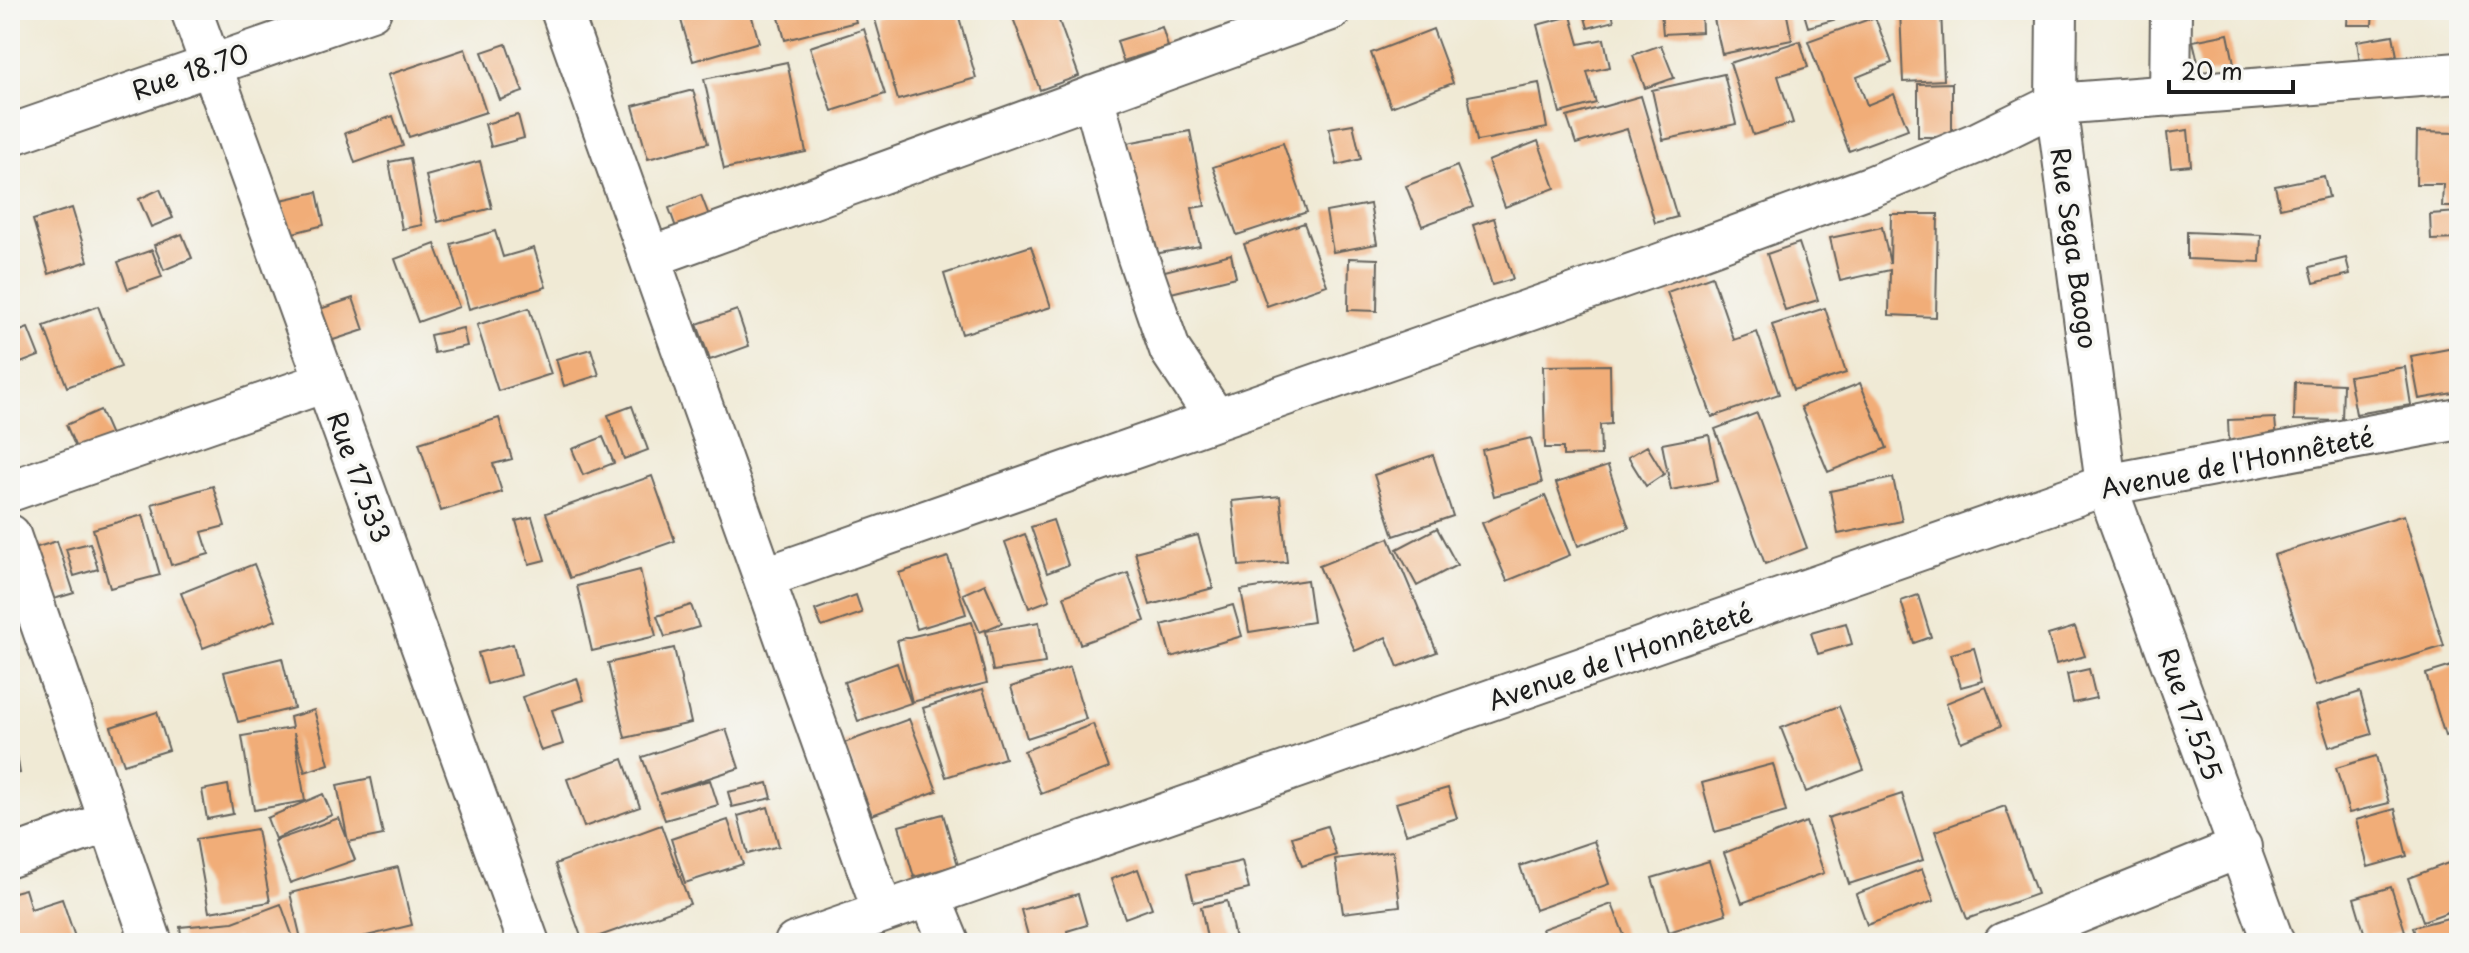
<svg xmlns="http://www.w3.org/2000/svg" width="2469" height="953" viewBox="0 0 2469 953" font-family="'Playpen Sans',sans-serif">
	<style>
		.building { fill: #f1ad78 }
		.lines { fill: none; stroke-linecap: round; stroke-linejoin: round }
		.minor-casing { stroke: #66645d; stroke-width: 44 }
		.minor { stroke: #fff; stroke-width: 40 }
		.labels { text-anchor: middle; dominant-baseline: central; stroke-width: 7; stroke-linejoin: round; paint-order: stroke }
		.street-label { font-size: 26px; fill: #1c1c1c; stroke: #f6f6f2 }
	</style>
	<rect width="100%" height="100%" fill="#f6f6f2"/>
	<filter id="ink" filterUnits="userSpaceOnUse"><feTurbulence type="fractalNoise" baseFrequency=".0125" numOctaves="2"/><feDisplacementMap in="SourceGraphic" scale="16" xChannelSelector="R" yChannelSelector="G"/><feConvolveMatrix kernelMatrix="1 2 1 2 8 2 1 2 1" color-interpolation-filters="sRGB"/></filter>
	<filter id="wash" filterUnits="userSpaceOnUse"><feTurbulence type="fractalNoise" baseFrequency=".006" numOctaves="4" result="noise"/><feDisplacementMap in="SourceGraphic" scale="32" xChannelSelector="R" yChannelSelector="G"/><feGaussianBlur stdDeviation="1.8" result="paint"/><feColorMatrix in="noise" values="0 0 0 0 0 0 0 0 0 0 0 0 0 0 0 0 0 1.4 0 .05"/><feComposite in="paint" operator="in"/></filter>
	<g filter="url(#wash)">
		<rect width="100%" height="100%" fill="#f0ead5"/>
		<g id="blocks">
			<path class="building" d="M678,10H750L759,42L693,61Z
				M777,10H853L856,22L785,40Z
				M895,10H957L976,78L898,100L874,16Z
				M1010,10H1055L1079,76L1040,90Z
				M1583,10H1611L1614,21L1588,28Z
				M1701,10L1702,32L1663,34L1661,12Z
				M1712,10H1786L1792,40L1722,54Z
				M1803,10H1864L1865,11L1808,27Z
				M1900,10H1941L1944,80L1903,82Z
				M2348,10H2373L2372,25H2347Z
				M1571,16L1579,44L1604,39L1610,67L1587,72L1596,103L1560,113L1537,25Z
				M1875,17L1892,63L1857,77L1867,105L1894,94L1908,129L1849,151L1808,41Z
				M1162,27L1168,47L1123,61L1117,41Z
				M864,29L885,94L832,111L810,47Z
				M1433,29L1453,83L1391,107L1371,53Z
				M2228,34L2235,68L2201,75L2193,41Z
				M2393,35L2397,56L2360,62L2357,41Z
				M1800,41L1808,67L1778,76L1793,123L1753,135L1730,63Z
				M506,44L523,92L500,100L482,52Z
				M1661,45L1674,78L1645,88L1633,55Z
				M465,49L486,112L409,137L388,75Z
				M787,62L806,152L724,169L704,79Z
				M1724,74L1736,124L1663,140L1652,90Z
				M1539,83L1547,128L1477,141L1468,96Z
				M1952,83V137H1918V84Z
				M693,90L708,143L648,159L633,106Z
				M1641,96L1677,217L1655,223L1627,129L1576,144L1567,117Z
				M518,115L524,138L491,147L485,124Z
				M393,116L403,146L355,163L345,133Z
				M1353,124L1361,159L1337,165L1329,128Z
				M2188,130L2191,165L2171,167L2167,133Z
				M1190,131L1205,206L1192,208L1200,246L1148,255L1127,143Z
				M2417,132L2459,133V207H2442L2443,184H2416Z
				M1538,141L1555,188L1505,207L1488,161Z
				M1283,143L1307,212L1237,235L1213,167Z
				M410,158L422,225L402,229L389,162Z
				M480,161L492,208L438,222L426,176Z
				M1457,166L1473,207L1422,226L1406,186Z
				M2324,176L2329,197L2280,208L2275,186Z
				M160,189L173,218L151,227L139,199Z
				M317,192L324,225L289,234L281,200Z
				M701,195L711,221L678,233L669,208Z
				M1370,204L1377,244L1333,252L1326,212Z
				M72,208L88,261L49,274L33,220Z
				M2459,212V239L2431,240L2430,214Z
				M1891,214H1938L1936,317L1889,315L1890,270L1840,281L1830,238L1882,227L1890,264Z
				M1494,218L1513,279L1492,285L1473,225Z
				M1304,223L1327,285L1267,306L1244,244Z
				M495,231L503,257L534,248L546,287L469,309L451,244Z
				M2187,232L2261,235L2260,262L2187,259Z
				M182,234L192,258L164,270L154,245Z
				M1799,243L1818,300L1785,310L1767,254Z
				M435,244L459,307L418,322L395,259Z
				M1031,246L1051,307L962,334L944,274Z
				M152,250L162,277L128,289L118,262Z
				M1231,254L1236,277L1167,294L1161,272Z
				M1349,258L1378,259L1377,311L1348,310Z
				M2346,258L2350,274L2314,283L2310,267Z
				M1712,276L1734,340L1757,332L1779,394L1712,417L1667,292Z
				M353,298L364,330L324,343L314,311Z
				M98,306L121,367L67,387L44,326Z
				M529,308L551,374L498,391L477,325Z
				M1825,308L1846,373L1793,390L1772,325Z
				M737,310L749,346L710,360L697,324Z
				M28,328L39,356L10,367V335Z
				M463,328L467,346L434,353L430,335Z
				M2459,347V392L2419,399L2411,356Z
				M591,349L599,375L564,386L556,359Z
				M1610,365L1611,424L1600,425L1601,455L1563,456V448H1545L1543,366Z
				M2405,367L2411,405L2356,414L2349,376Z
				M2295,382L2343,384L2342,421L2294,420Z
				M1860,383L1887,448L1828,472L1801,407Z
				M632,406L648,450L624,459L608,415Z
				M100,410L114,442L80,457L66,425Z
				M1757,413L1807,548L1765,564L1715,429Z
				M499,418L512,459L493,464L502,492L441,511L419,443Z
				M2275,418L2277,441L2229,444L2228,420Z
				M1709,435L1718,481L1671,490L1662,444Z
				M603,437L614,463L583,475L572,449Z
				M1531,438L1542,483L1494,496L1482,450Z
				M1647,446L1664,474L1646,486L1628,457Z
				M1433,455L1453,516L1394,536L1374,475Z
				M1608,466L1629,528L1578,546L1556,483Z
				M652,476L675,541L570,578L546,513Z
				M1893,478L1902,521L1838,534L1830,491Z
				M213,486L225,526L202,532L209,554L171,565L152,504Z
				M1280,496L1287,562L1239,566L1232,501Z
				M1545,496L1570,555L1507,581L1482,523Z
				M143,515L160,575L110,588L93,529Z
				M2404,515L2444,646L2315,686L2274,555Z
				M532,517L545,560L529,564L516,521Z
				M1053,520L1068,565L1047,573L1031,527Z
				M1437,528L1457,565L1417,586L1397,549Z
				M1025,534L1050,600L1029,608L1005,542Z
				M1198,535L1213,588L1150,605L1135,552Z
				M1389,538L1437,652L1398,667L1386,637L1355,651L1319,566Z
				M57,541L74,593L47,601L31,549Z
				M90,543L98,569L74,576L66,549Z
				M948,557L966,614L917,629L899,573Z
				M254,564L276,620L203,648L181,593Z
				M640,570L656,636L592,651L577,586Z
				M1128,573L1145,621L1080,644L1064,596Z
				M1307,580L1313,622L1249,632L1241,590Z
				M985,584L1002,623L980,632L963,594Z
				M856,595L862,613L822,627L815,610Z
				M1918,595L1931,637L1914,643L1901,601Z
				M691,605L699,627L665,637L657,616Z
				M1233,605L1242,636L1171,657L1162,625Z
				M972,622L987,683L912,702L897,640Z
				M1039,622L1045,663L993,671L986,631Z
				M1846,623L1852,644L1818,654L1811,633Z
				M2075,627L2085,656L2056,664L2048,635Z
				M513,644L521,675L487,684L478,653Z
				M674,648L691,723L625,738L608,663Z
				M1974,648L1983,681L1961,687L1951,654Z
				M282,658L294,708L238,722L224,672Z
				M897,663L911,703L858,721L844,682Z
				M2455,665L2459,679V732L2445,736L2426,674Z
				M1070,667L1086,719L1027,738L1011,687Z
				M2089,669L2096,698L2073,703L2067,674Z
				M577,678L584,700L552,710L563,744L541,751L522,697Z
				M1986,687L2001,726L1961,742L1946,703Z
				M983,689L1005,758L946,777L923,708Z
				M2360,692L2372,734L2329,747L2316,706Z
				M1839,706L1864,770L1806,792L1781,728Z
				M314,710L329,764L305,772L294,733L305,801L254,810L242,736L292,728L290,717Z
				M157,712L169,750L124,764L111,727Z
				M909,719L937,791L872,815L844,743Z
				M1093,724L1109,768L1041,794L1024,751Z
				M726,729L739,768L660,794L710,780L718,805L665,820L642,757Z
				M16,749L20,773L10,774V750Z
				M2376,756L2389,803L2349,813L2336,768Z
				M623,759L640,807L584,827L567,779Z
				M1773,764L1786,812L1715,832L1702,783Z
				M371,778L383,835L348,842L355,860L290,883L274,841L339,818L348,841L337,785Z
				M768,783L772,798L732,807L728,792Z
				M228,785L233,814L207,819L202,790Z
				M1448,788L1457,818L1406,834L1396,803Z
				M323,794L332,815L275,839L267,818Z
				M1902,794L1923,860L1849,884L1828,818Z
				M2005,806L2037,894L1967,919L1935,831Z
				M768,807L779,846L748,854L738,816Z
				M2395,809L2407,856L2368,867L2356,820Z
				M943,814L958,865L914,877L899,826Z
				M728,820L743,864L685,883L671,839Z
				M1806,822L1824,873L1742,903L1724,853Z
				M661,825L690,904L583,942L555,864Z
				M1327,826L1336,855L1302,866L1292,837Z
				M257,829L270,902L209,912L196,839Z
				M1594,841L1609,884L1535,910L1520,866Z
				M1393,851L1400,906L1343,913L1335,859Z
				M2459,859V908L2423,921L2408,878Z
				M1242,861L1249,889L1194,902L1187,874Z
				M1709,861L1726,914L1669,932L1652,878Z
				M398,867L412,925L338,943H302L290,893Z
				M1138,869L1152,908L1125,918L1111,879Z
				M1922,869L1934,901L1867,925L1856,894Z
				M2391,887L2405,931L2367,942L2354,898Z
				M25,889L31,909L62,899L77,943H11L10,893Z
				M1078,894L1087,925L1067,931L1070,943H1030L1021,910Z
				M1227,901L1235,939L1208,943L1201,907Z
				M281,904L295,943H238L235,935L236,943H182L180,927L233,922Z
				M1612,904L1627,943H1547L1542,929Z
				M2452,917L2458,942L2417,943L2413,927Z"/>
		</g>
	</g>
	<g filter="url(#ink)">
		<use href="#blocks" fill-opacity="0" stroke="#66645d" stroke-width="2"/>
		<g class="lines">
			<g class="minor-casing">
				<path id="minor" d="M191,10L529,943
					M561,10L883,912
					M2057,10L2056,104L2106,485L2274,943
					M1093,96L1137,255L1170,350L1216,419
					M2170,96L2171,10
					M10,135L371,10
					M651,257L1331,10
					M10,491L325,382
					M10,535L152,943
					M766,577L1660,264L1872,186L1979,142L2056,104L2459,73
					M10,857L108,822
					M930,897L949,943
					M795,943L2106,485L2459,419
					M2004,943L2241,847"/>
			</g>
			<use href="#minor" class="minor"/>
		</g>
	</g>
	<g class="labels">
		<g class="street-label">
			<text transform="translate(190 71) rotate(-19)">Rue 18.70</text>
			<text transform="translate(2075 248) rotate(82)">Rue Sega Baogo</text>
			<text transform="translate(2237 462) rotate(-11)">Avenue de l'Honnêteté</text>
			<text transform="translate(360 477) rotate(70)">Rue 17.533</text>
			<text transform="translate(1620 656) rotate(-19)">Avenue de l'Honnêteté</text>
			<text transform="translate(2191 714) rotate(70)">Rue 17.525</text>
		</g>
	</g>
	<rect width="2469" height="953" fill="none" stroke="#f6f6f2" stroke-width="40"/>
	<path d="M2169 80v12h124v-12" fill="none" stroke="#1c1c1c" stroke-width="4"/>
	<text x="2181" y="80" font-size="24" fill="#1c1c1c" stroke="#f6f6f2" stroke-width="6" paint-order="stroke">20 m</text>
</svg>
